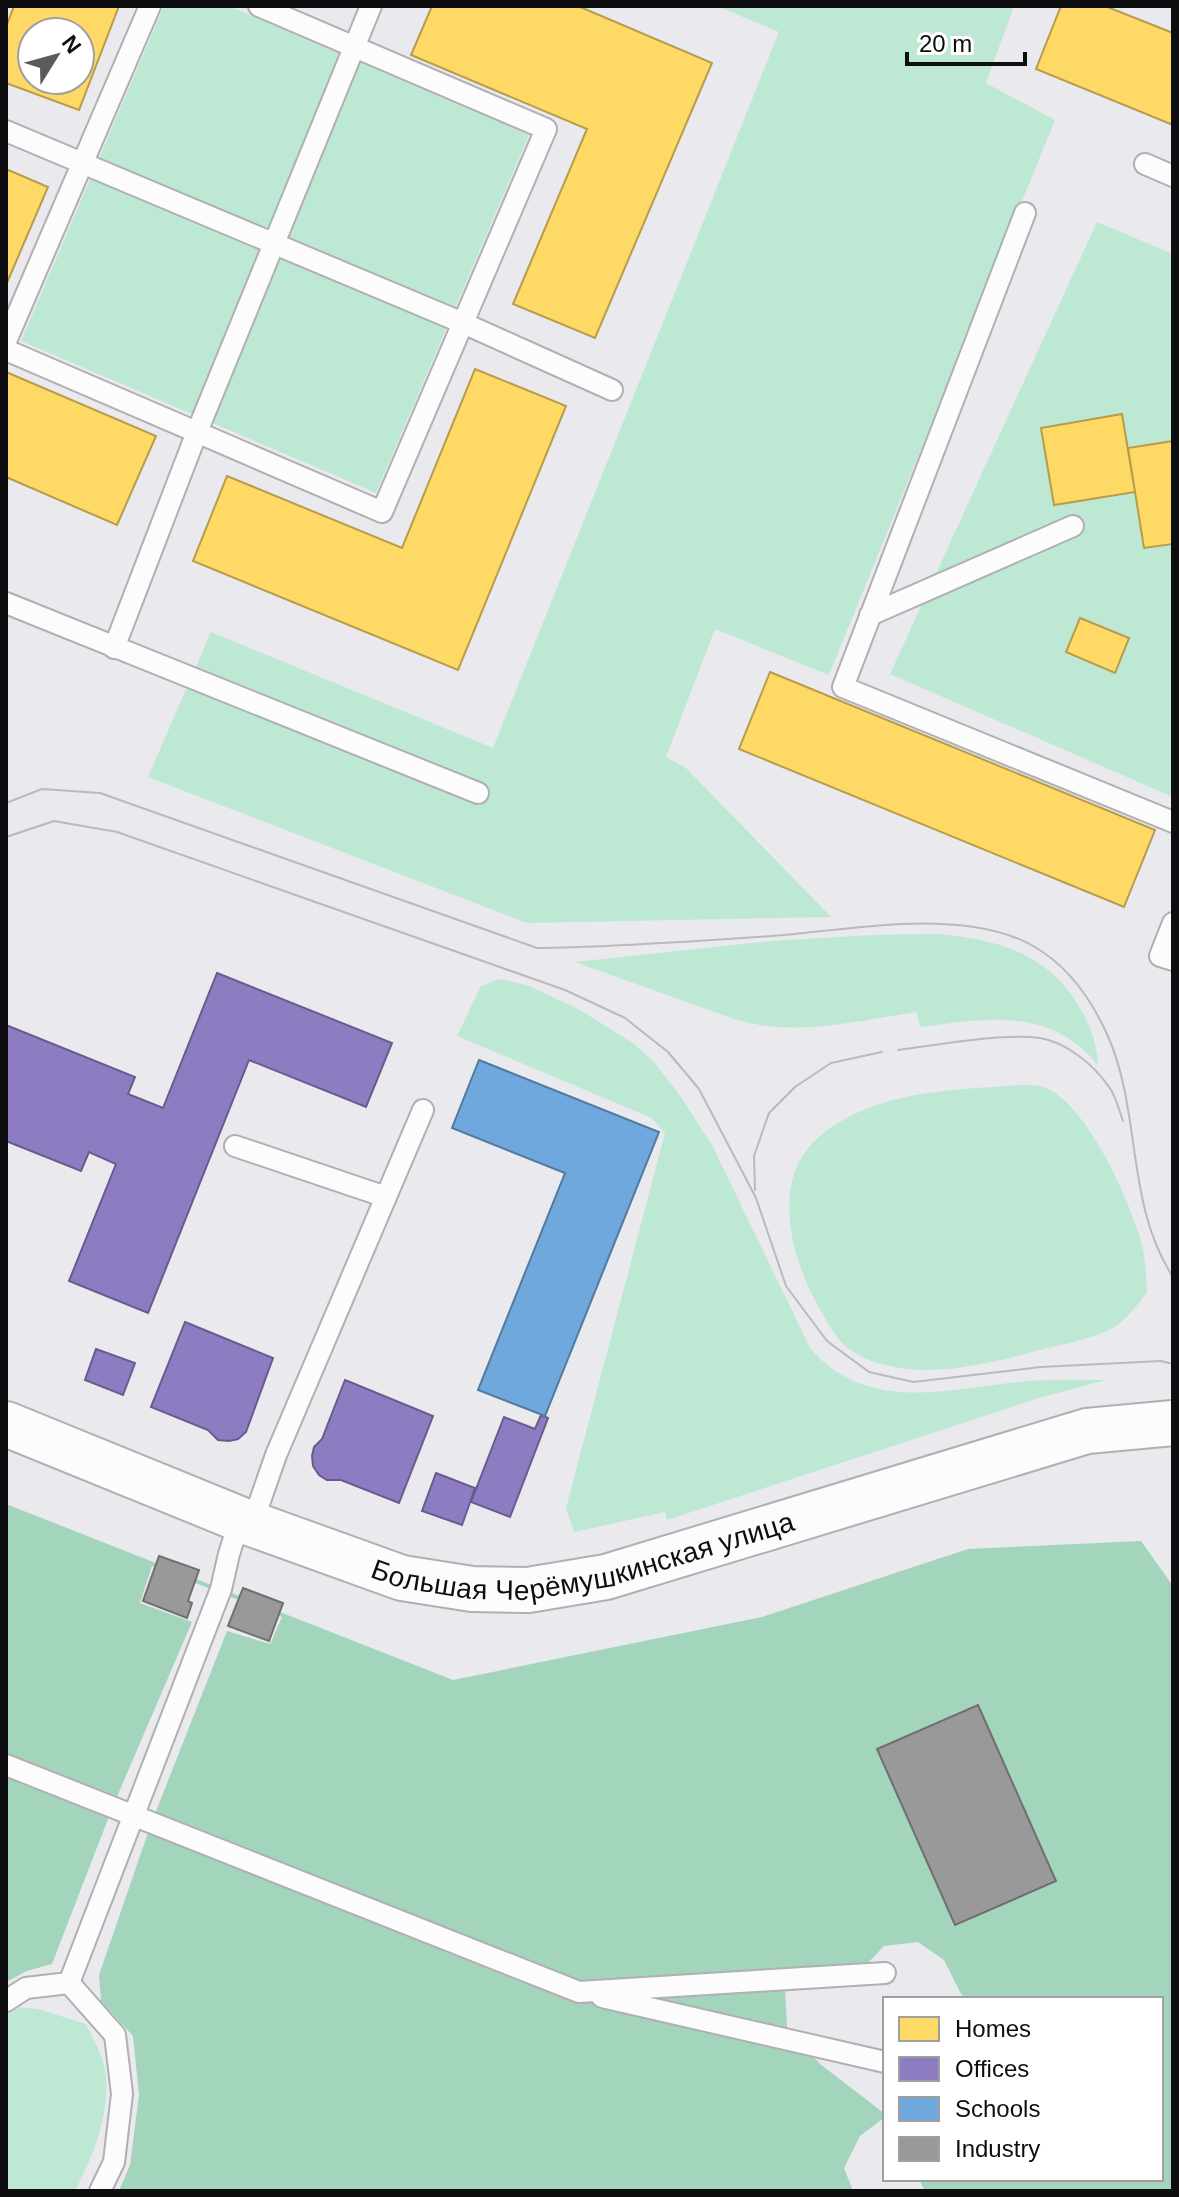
<svg xmlns="http://www.w3.org/2000/svg" width="1179" height="2197" viewBox="0 0 1179 2197" font-family="Helvetica,sans-serif">
	<style>
		.green { fill: #bde8d3 }
		.forest { fill: #a3d4bc }
		.homes { fill: #ffd966; stroke: #b79c4c; stroke-width: 2; fill-rule: evenodd }
		.offices { fill: #8e7cc3; stroke: #685b8d; stroke-width: 2 }
		.schools { fill: #6fa8dc; stroke: #527a9f; stroke-width: 2 }
		.industry { fill: #999; stroke: #6f6f70; stroke-width: 2 }
		.lines { fill: none; stroke-linecap: round; stroke-linejoin: round }
		.service-casing { stroke: #b0b0b3; stroke-width: 24 }
		.tertiary-casing { stroke: #b0b0b3; stroke-width: 48 }
		.service { stroke: #fcfcfc; stroke-width: 20 }
		.tertiary { stroke: #fcfcfc; stroke-width: 44 }
		.tram { stroke: #bababc; stroke-width: 2 }
		.labels { text-anchor: middle; dominant-baseline: central; stroke-width: 8; stroke-linejoin: round; paint-order: stroke }
		.street-label { font-size: 28px; fill: #0e0e10; stroke: #fff }
	</style>
	<rect width="100%" height="100%" fill="#e9e9ee"/>
	<path class="green" d="M164,6H229L529,135L376,493L21,341Z
		M717,6H1014L986,83L1055,120L829,675L715,629L666,757L686,768L831,917L527,923L148,777L211,632L493,748L779,32Z
		M1097,222L1173,254V797L890,674Z
		M939,934C1003,940 1054,956 1085,1017C1092,1031 1098,1049 1098,1065C1051,1007 986,1018 921,1027L916,1012C857,1021 796,1037 737,1020L575,962L771,941L873,935Z
		M499,979L527,985L580,1010L634,1044L654,1062L681,1097L713,1147L810,1348C866,1413 945,1390 1019,1382C1048,1379 1077,1380 1106,1380L1039,1398L667,1520L665,1512L574,1532L566,1508L665,1133L652,1118L457,1036L481,986Z
		M1021,1085C1027,1085 1034,1085 1040,1086C1084,1097 1127,1196 1140,1237C1145,1254 1146,1275 1147,1292C1139,1303 1130,1315 1119,1324C1099,1339 1057,1345 1032,1352C978,1367 907,1383 855,1353C839,1344 830,1327 821,1311C792,1262 768,1180 819,1137C874,1090 953,1090 1021,1085Z
		M15,2007L38,2009L86,2024C91,2035 98,2047 102,2059C116,2099 94,2155 75,2191H6V2013Z"/>
	<path class="forest" d="M6,1504L453,1680L762,1617L968,1549L1141,1541L1173,1586V2191H925L919,2179H1161V1999H967L961,1994L944,1960L918,1942L884,1946L845,1987L820,1983L785,1990L787,2027L820,2064L885,2114V2117L860,2136L844,2168L853,2191H119L130,2165L139,2095L133,2036L101,2001L99,1975L151,1824L227,1631L270,1644L282,1617L152,1566L140,1603L192,1622L113,1806L52,1964L27,1971L6,1982Z"/>
	<path class="homes" d="M14,6H119L79,110L6,83V27ZM32,32H80V80H32Z
		M432,6H578L712,63L595,338L513,304L587,129L411,55Z
		M1061,6H1105L1173,33V125L1036,69Z
		M6,169L48,187L6,285Z
		M475,369L566,406L458,670L193,561L227,476L402,548Z
		M6,372L156,436L117,525L6,477Z
		M1122,414L1135,492L1054,505L1041,428Z
		M1173,441V544L1144,548L1128,448Z
		M1080,618L1129,638L1115,673L1066,652Z
		M770,672L1155,830L1124,907L739,749Z"/>
	<path class="offices" d="M217,973L392,1043L366,1107L249,1060L148,1313L69,1281L116,1164L89,1152L81,1171L6,1141V1025L135,1077L128,1094L163,1108Z
		M185,1322L273,1358L246,1432L238,1439L229,1441L218,1440L208,1430L151,1407Z
		M96,1349L135,1363L123,1395L85,1380Z
		M345,1380L433,1416L399,1503L341,1480H327L319,1475L313,1466L312,1456L314,1447L322,1439Z
		M541,1415L548,1418L510,1517L471,1502L504,1417L535,1429Z
		M436,1473L475,1488L462,1525L422,1511Z"/>
	<path class="schools" d="M479,1060L659,1132L545,1416L478,1390L565,1173L452,1128Z"/>
	<path class="industry" d="M159,1556L199,1570L188,1601L192,1603L187,1618L143,1601Z
		M243,1588L283,1603L269,1641L228,1626Z
		M978,1705L1056,1881L955,1925L877,1749Z"/>
	<g class="lines">
		<g class="service-casing">
			<path id="service" d="M6,131L463,323L612,390
				M1145,164L1173,176
				M1025,213L843,687L1173,822
				M6,341L150,6
				M6,350L382,512L546,129L259,6
				M6,603L478,793
				M870,615L1073,526
				M114,648L197,432L371,6
				M1173,923L1160,956L1173,960
				M235,1146L386,1197
				M252,1524L276,1455L423,1110
				M6,1765L579,1992L885,1973
				M69,1983L221,1589L229,1554L240,1519
				M69,1983L115,2035L122,2094L114,2162L100,2191
				M602,1997L885,2062
				M6,2001L26,1988L69,1983"/>
		</g>
		<g class="tertiary-casing">
			<g id="tertiary">
				<path id="s1" d="M6,1424L252,1524L402,1578L472,1589L528,1590L606,1577L1087,1431L1173,1423"/>
			</g>
		</g>
		<use href="#service" class="service"/>
		<use href="#tertiary" class="tertiary"/>
		<path class="tram" d="M6,803L42,789L100,793L537,948C616,947 694,941 773,936C850,930 966,906 1035,947C1069,967 1091,999 1107,1034C1142,1111 1125,1204 1173,1277
			M6,837L54,821L117,832L565,990L625,1018L668,1052L699,1089L756,1198L786,1286L827,1341L869,1372L913,1382L1041,1367L1161,1361L1173,1364
			M898,1050C938,1045 1001,1033 1040,1038C1066,1042 1094,1065 1109,1087C1116,1096 1119,1110 1123,1121
			M755,1190L754,1156L769,1113L795,1087L831,1063L882,1052"/>
	</g>
	<g class="labels">
		<g class="street-label">
			<text stroke="none"><textPath href="#s1" startOffset="610">Большая Черёмушкинская улица</textPath></text>
		</g>
	</g>
	<rect width="1179" height="2197" fill="none" stroke="#0e0e10" stroke-width="16"/>
	<rect x="883" y="1997" width="280" height="184" fill="#ffffff" stroke="#9f9f9f" stroke-width="2"/>
	<rect x="899" y="2017" width="40" height="24" fill="#ffd966" stroke="#9f9f9f" stroke-width="2"/>
	<text x="955" y="2037" font-size="24" fill="#0e0e10">Homes</text>
	<rect x="899" y="2057" width="40" height="24" fill="#8e7cc3" stroke="#9f9f9f" stroke-width="2"/>
	<text x="955" y="2077" font-size="24" fill="#0e0e10">Offices</text>
	<rect x="899" y="2097" width="40" height="24" fill="#6fa8dc" stroke="#9f9f9f" stroke-width="2"/>
	<text x="955" y="2117" font-size="24" fill="#0e0e10">Schools</text>
	<rect x="899" y="2137" width="40" height="24" fill="#999999" stroke="#9f9f9f" stroke-width="2"/>
	<text x="955" y="2157" font-size="24" fill="#0e0e10">Industry</text>
	<g transform="translate(56 56) rotate(53)"><circle r="38" fill="#ffffff" stroke="#9f9f9f" stroke-width="2"/>
	<path d="M0-6L14 30L0 20L-14 30Z" fill="#5b5b5e"/>
	<text y="-12" font-size="22" font-weight="bold" text-anchor="middle" fill="#0e0e10">N</text>
	</g>
	<path d="M907 52v12h118v-12" fill="none" stroke="#0e0e10" stroke-width="4"/>
	<text x="919" y="52" font-size="24" fill="#0e0e10" stroke="#ffffff" stroke-width="6" paint-order="stroke">20 m</text>
</svg>
